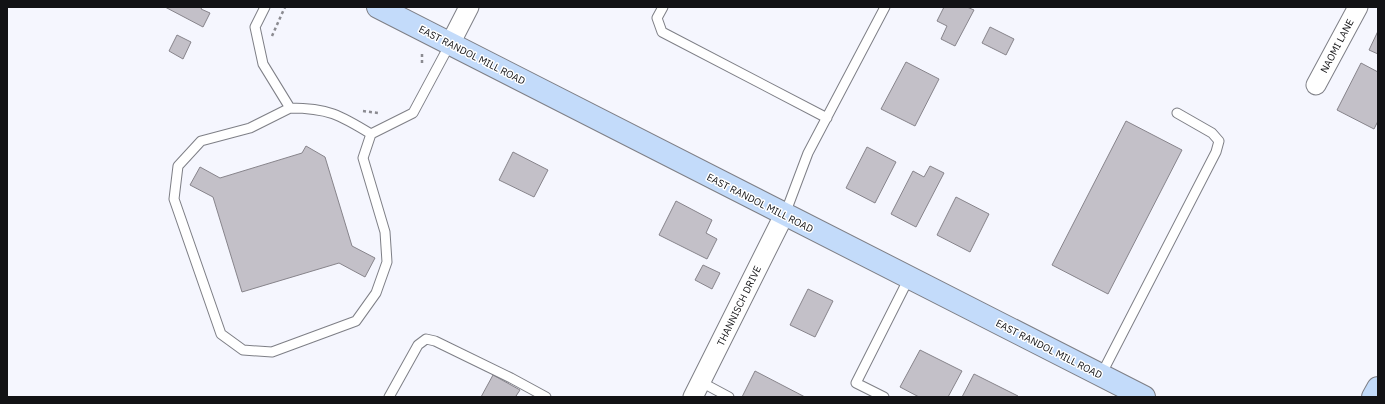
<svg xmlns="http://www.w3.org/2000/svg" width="1385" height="404" viewBox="0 0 1385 404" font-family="'IBM Plex Sans',sans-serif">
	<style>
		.building { fill: #c3c0c8; stroke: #87848b }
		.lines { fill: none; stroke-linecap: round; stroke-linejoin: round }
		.lane-casing { stroke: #7e7f86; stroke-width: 11 }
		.street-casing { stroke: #7e7f86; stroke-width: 21 }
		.secondary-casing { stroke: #7e7f86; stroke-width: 24 }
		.path { stroke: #8b8b91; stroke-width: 2.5; stroke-dasharray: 3 3; stroke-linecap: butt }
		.lane { stroke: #fff; stroke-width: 9 }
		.street { stroke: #fff; stroke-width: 19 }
		.secondary { stroke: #c3dbfa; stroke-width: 22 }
		.labels { text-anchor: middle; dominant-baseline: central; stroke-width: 3; stroke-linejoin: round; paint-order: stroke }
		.street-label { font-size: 10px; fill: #121215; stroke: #fff }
	</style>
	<rect width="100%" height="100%" fill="#f5f6fe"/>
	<path class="building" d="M165,7H202L201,9L210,13L203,27Z
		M944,7H967L974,10L955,46L941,39L947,26L937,21Z
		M990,27L1014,39L1006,55L982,43Z
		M1378,31V54L1369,50Z
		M177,35L191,42L183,59L169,51Z
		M906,62L939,79L915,126L881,109Z
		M1361,63L1378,72V121L1374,129L1337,110Z
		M1126,121L1182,150L1108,294L1052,265Z
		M306,146L325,157L352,246L375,258L365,277L339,263L242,292L213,197L190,185L200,167L220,178L302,153Z
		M867,147L896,162L875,203L846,188Z
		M513,152L548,170L534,197L499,180Z
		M930,166L944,173L916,227L891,214L913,171L924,177Z
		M956,197L989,214L970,252L937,235Z
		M676,201L712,220L706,233L717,239L707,259L659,235Z
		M703,265L720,273L712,289L695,280Z
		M808,289L833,301L815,337L790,325Z
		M920,350L962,371L948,397H919L900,387Z
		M755,371L805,397H742Z
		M974,374L1018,396L1017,397H962Z
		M493,375L520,390L516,396L519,397H481Z"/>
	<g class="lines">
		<g class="lane-casing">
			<path id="lane" d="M265,7L255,27L263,64L290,108C328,108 340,115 371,134L413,113L450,44
				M663,7L657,18L662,32L827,118
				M290,108L250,128L201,141L178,166L174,199L221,334L243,350L272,352L356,321L376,293L387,262L385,232L363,158L371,134
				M785,214L808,153L885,7
				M1101,375L1216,152L1219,141L1212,133L1177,113
				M701,382L729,397
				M389,397L418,345L426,339L435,341L511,378L546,397
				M884,397L856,383L909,278"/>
		</g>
		<g class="street-casing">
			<path id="street" d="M450,44L469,7
				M1316,85L1358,7
				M693,397L784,215"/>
		</g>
		<g class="secondary-casing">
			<path id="secondary" d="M378,7L1144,397
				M1373,397L1378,388"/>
		</g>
		<path class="path" d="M272,36L285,7
			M422,54V64
			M363,111L378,113"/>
		<use href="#lane" class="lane"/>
		<use href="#street" class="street"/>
		<use href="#secondary" class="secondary"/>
	</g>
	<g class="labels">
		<g class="street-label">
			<text transform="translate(1337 46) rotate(-62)">NAOMI LANE</text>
			<text transform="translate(472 55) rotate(27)">EAST RANDOL MILL ROAD</text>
			<text transform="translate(760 203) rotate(27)">EAST RANDOL MILL ROAD</text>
			<text transform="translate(739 306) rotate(-64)">THANNISCH DRIVE</text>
			<text transform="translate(1049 349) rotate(27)">EAST RANDOL MILL ROAD</text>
		</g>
	</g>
	<rect width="1385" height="404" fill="none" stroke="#121215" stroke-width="16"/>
</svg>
